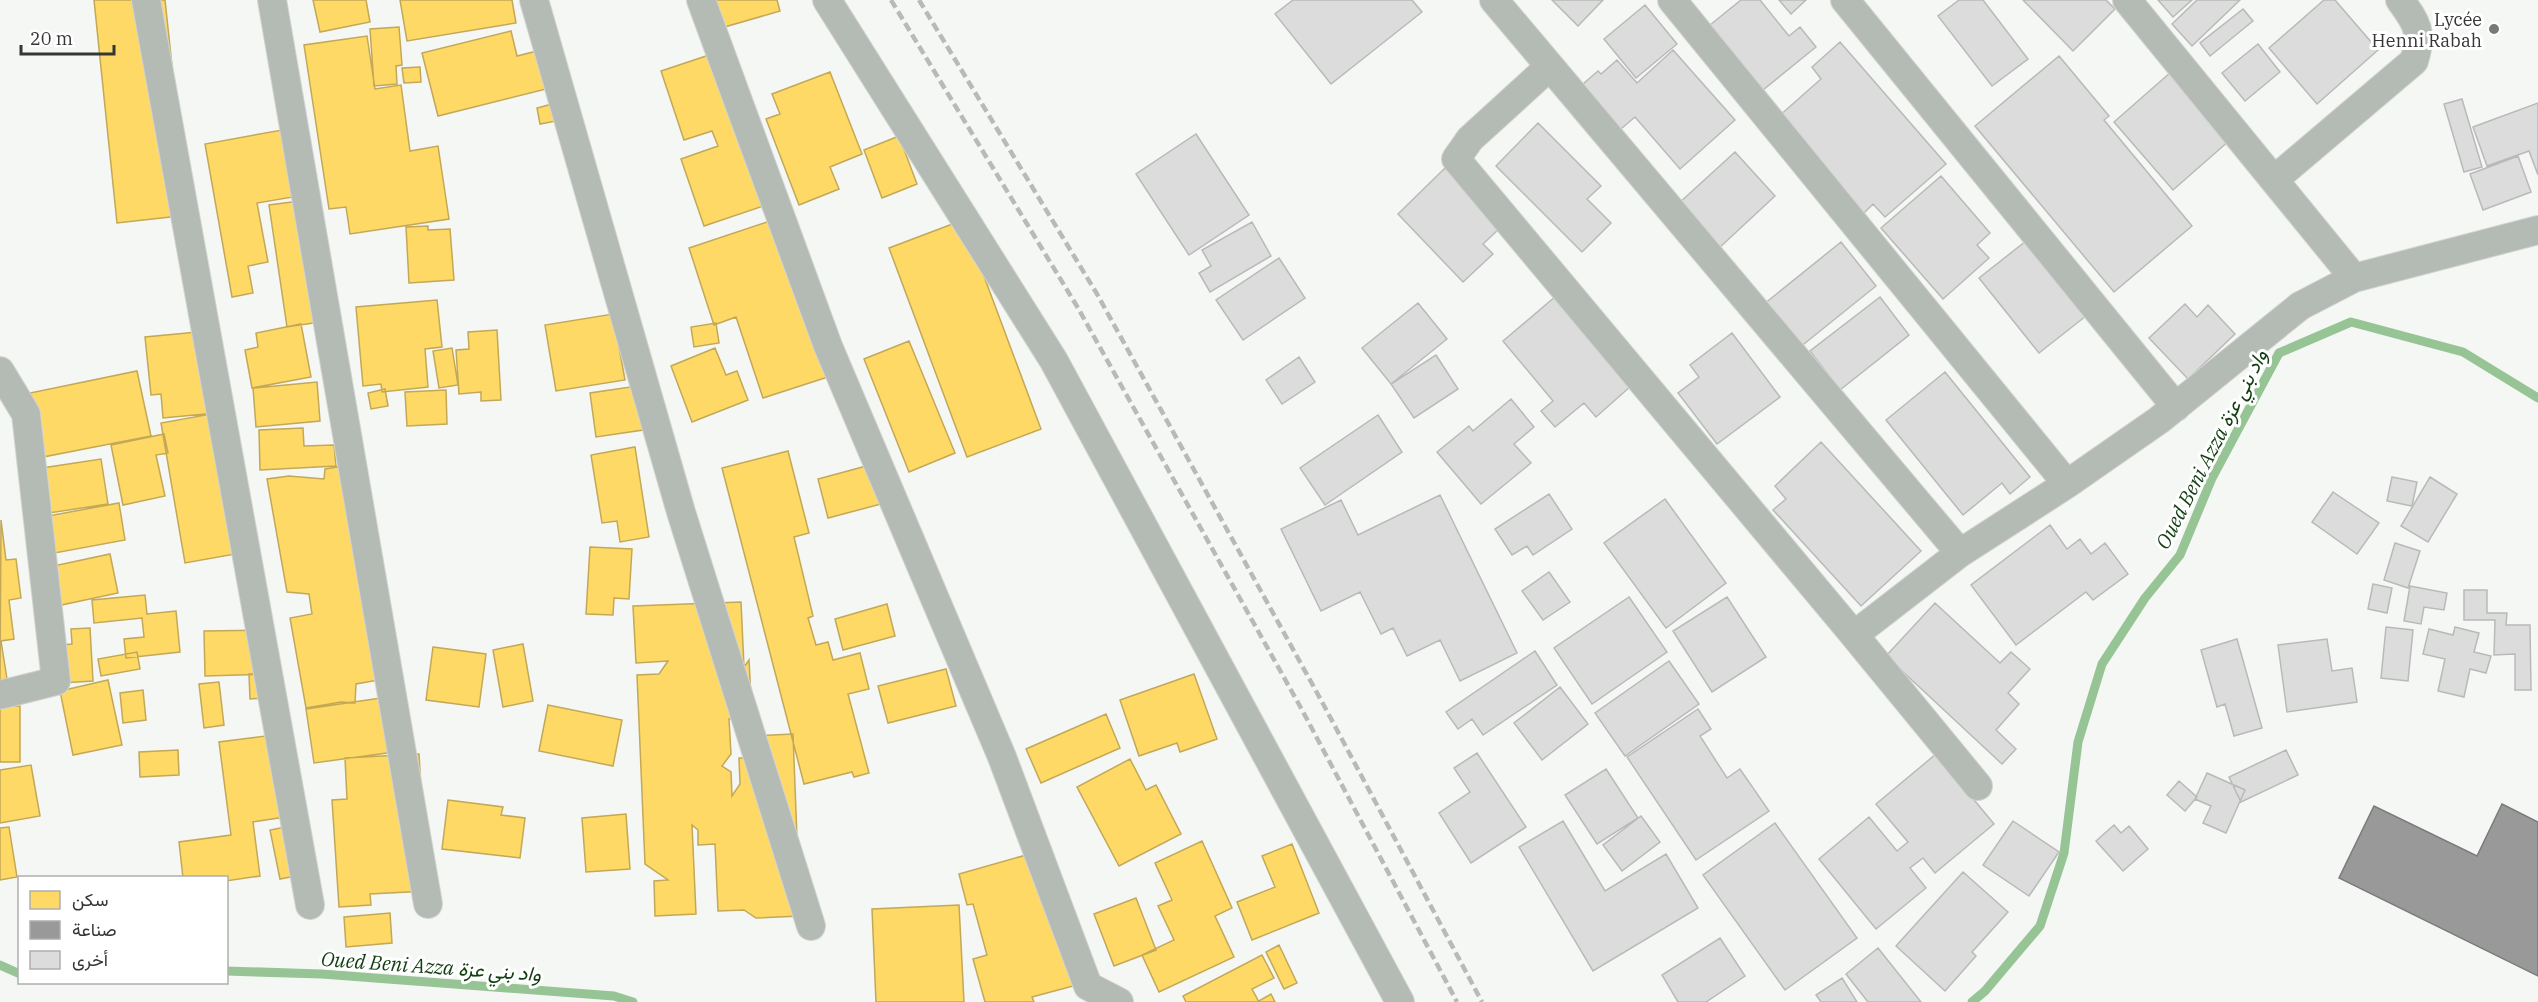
<svg xmlns="http://www.w3.org/2000/svg" width="2538" height="1002" viewBox="0 0 2538 1002" font-family="'IBM Plex Serif',Vazirmatn,serif">
	<style>
		.homes { fill: #ffd966; stroke: #c2a857; stroke-width: 1.5 }
		.industry { fill: #999; stroke: #7b7b7b; stroke-width: 1.5 }
		.lines { fill: none; stroke-linecap: round; stroke-linejoin: round }
		.stream { stroke: #96c494; stroke-width: 9 }
		.building { fill: #dbdcdb; stroke: #b8bab8; stroke-width: 1.5 }
		.street-casing { stroke: #d2d4d2; stroke-width: 30 }
		.street { stroke: #b4bbb4; stroke-width: 28 }
		.rail { stroke: #b7bbb7; stroke-width: 4.5; stroke-dasharray: 9 4.5; stroke-linecap: butt }
		.poi-dot { fill: #787a78; stroke: #fff; stroke-width: 2 }
		.labels { text-anchor: middle; dominant-baseline: central; stroke-width: 6; stroke-linejoin: round; paint-order: stroke }
		.poi-label { font-size: 18px; fill: #353635; stroke: #fff; text-anchor: end }
		.water-label { font-size: 20px; font-style: italic; fill: #113e10; stroke: #fff }
	</style>
	<rect width="100%" height="100%" fill="#f5f7f5"/>
	<path class="homes" d="M94,0H165L188,215L117,223Z
		M313,0H366L370,22L320,32Z
		M400,0H512L516,23L407,41Z
		M713,0H777L780,11L721,28Z
		M399,27L402,65L396,66L397,84L374,86L370,29Z
		M511,31L517,56L545,49L554,87L438,116L422,53Z
		M367,36L375,89L401,85L410,151L438,146L449,219L350,234L346,207L329,209L304,45Z
		M715,53L766,205L704,226L681,159L718,146L712,131L684,140L661,71Z
		M420,67L421,82L404,83L402,68Z
		M830,72L862,154L830,167L839,189L799,205L766,119L780,114L772,94Z
		M552,104L556,121L540,124L537,108Z
		M282,130L293,197L257,203L268,262L248,266L253,293L232,297L205,144Z
		M899,136L917,184L882,198L864,150Z
		M315,199L333,320L287,327L269,205Z
		M773,220L834,375L763,398L736,317L714,325L689,248Z
		M963,220L1041,429L967,457L889,248Z
		M428,226V230L450,229L454,280L409,283L406,227Z
		M437,300L442,347L425,349L428,387L382,392L381,384L363,386L356,307Z
		M613,314L625,380L556,391L545,325Z
		M716,323L719,343L694,347L691,327Z
		M301,324L311,377L252,388L245,350L258,347L256,333Z
		M497,330L501,400L481,401V392L459,394L456,350L469,349L468,332Z
		M208,331L216,413L163,418L161,394L151,395L145,337Z
		M909,341L955,453L909,472L864,359Z
		M452,348L458,385L439,388L433,351Z
		M715,348L726,375L737,371L748,400L692,422L671,366Z
		M137,371L151,436L43,457L30,393Z
		M317,382L320,421L256,427L253,388Z
		M637,386L643,430L596,437L590,393Z
		M385,389L388,406L371,409L368,393Z
		M446,390L447,424L407,426L405,392Z
		M222,412L257,550L185,563L161,423Z
		M303,428L304,446L334,445L336,466L260,470L259,430Z
		M164,434L168,453L156,455L165,496L123,505L111,445Z
		M635,447L649,537L620,542L617,521L602,523L591,455Z
		M788,451L809,533L794,537L813,616L808,618L816,645L828,642L833,660L860,653L869,689L848,694L869,773L854,777L852,772L804,784L722,468Z
		M101,459L108,504L36,515L29,470Z
		M355,464L379,680L356,684L355,703L341,702L306,708L290,618L312,614L309,594L287,592L267,479L289,476L324,479L325,469Z
		M870,465L881,504L828,518L818,479Z
		M119,503L125,540L44,555L37,518Z
		M1,520L6,560L16,559L21,598L9,600L14,639L1,641L7,679L0,680Z
		M590,547L632,549L629,599L614,598L613,615L586,614Z
		M110,554L118,593L52,607L44,568Z
		M145,595L147,614L176,611L180,652L126,658L124,639L144,637L142,618L94,623L92,600Z
		M741,602L744,667L749,660L752,718L729,719L731,754L722,766L731,772L732,796L740,784L739,758H753V736L793,734L800,916L756,918L744,910L718,911L715,844L698,845V830L692,825L696,914L655,916L654,881L668,880L645,864L637,675L659,674L668,661L636,663L633,606Z
		M887,604L895,636L843,650L835,619Z
		M90,628L93,681L61,683L60,645L72,644L71,629Z
		M267,630L269,674L205,676L204,631Z
		M523,644L533,701L503,707L493,650Z
		M433,647L486,654L479,707L426,700Z
		M137,652L140,669L101,676L98,659Z
		M946,669L956,706L888,723L878,686Z
		M276,673L277,697L250,699L249,674Z
		M1194,674L1217,739L1180,752L1177,743L1139,756L1120,700Z
		M108,680L122,745L73,755L60,691Z
		M219,682L224,725L204,728L199,684Z
		M143,690L146,720L123,723L120,693Z
		M401,695L409,750L314,763L306,709Z
		M548,705L622,720L613,766L539,751Z
		M0,706H20V762H0Z
		M1106,714L1120,748L1041,783L1026,749Z
		M290,733L285,817L253,822L260,876L226,881V878H183L179,842L231,835L219,742Z
		M178,750L179,775L140,777L139,752Z
		M419,754L427,891L370,894L371,905L339,907L332,800L347,799L345,758Z
		M1130,759L1146,790L1156,785L1181,834L1119,866L1077,787Z
		M31,765L40,816L0,823V770Z
		M448,800L503,807L501,815L525,818L520,858L442,849Z
		M626,814L630,869L586,872L582,818Z
		M306,823L315,872L280,879L270,830Z
		M9,827L17,877L0,880V828Z
		M1202,841L1232,908L1215,916L1234,957L1159,992L1142,955L1174,940L1158,906L1172,900L1155,863Z
		M1292,844L1319,913L1252,940L1237,902L1275,887L1262,856Z
		M1051,848L1088,982L1032,997L1034,1002H985L973,959L987,955L973,904L967,905L959,874Z
		M1136,898L1156,950L1114,966L1094,914Z
		M959,905L964,1002H876L872,909Z
		M390,913L392,943L346,947L344,917Z
		M1279,945L1297,983L1284,989L1266,952Z
		M1262,955L1274,978L1252,989L1259,1002H1186L1183,996Z
		M1271,994L1275,1002H1257Z"/>
	<path class="industry" d="M2502,804L2538,822V976L2339,878L2374,806L2477,856Z"/>
	<g class="lines">
		<path class="stream" d="M0,965L20,974
			M226,971L322,974L614,996L633,1002
			M1972,1002L1985,991L2040,926L2064,853L2078,742L2102,664L2145,598L2180,555L2212,478L2279,353L2351,322L2463,352L2538,398"/>
	</g>
	<path class="building" d="M1293,0H1412L1422,12L1331,84L1275,14Z
		M1552,0H1603L1578,26Z
		M1741,0H1760L1789,36L1800,27L1816,47L1763,90L1710,25Z
		M1779,0H1806L1791,14Z
		M1959,0H1983L2028,59L1992,86L1938,16Z
		M2023,0H2106L2115,9L2073,51Z
		M2158,0H2192L2173,17Z
		M2197,0H2240L2192,46L2172,24Z
		M2324,0H2335L2378,50L2317,104L2269,48Z
		M1645,5L1677,44L1636,78L1604,39Z
		M2243,9L2253,21L2210,56L2200,43Z
		M1840,42L1946,164L1885,217L1873,204L1863,214L1778,117L1821,79L1812,67Z
		M2258,44L2280,72L2245,101L2222,73Z
		M1673,50L1735,120L1680,169L1635,117L1615,134L1576,90L1598,71L1601,74L1617,60L1637,83Z
		M2059,56L2109,116L2104,120L2192,226L2114,292L1975,126Z
		M2171,72L2230,140L2173,190L2114,122Z
		M2462,99L2482,167L2464,172L2444,104Z
		M2538,103V175L2529,151L2487,166L2473,127Z
		M1538,123L1601,186L1587,199L1611,223L1582,252L1496,166Z
		M1196,134L1249,215L1189,255L1136,174Z
		M1735,152L1775,196L1718,249L1678,204Z
		M2518,156L2531,192L2483,210L2470,174Z
		M1445,168L1501,227L1483,244L1493,254L1463,282L1398,214Z
		M1941,176L1990,233L1977,245L1989,258L1943,299L1881,228Z
		M1252,222L1271,256L1210,292L1199,273L1211,266L1202,250Z
		M2026,241L2086,316L2039,353L1979,278Z
		M1841,242L1876,286L1794,352L1759,308Z
		M1279,258L1305,298L1243,340L1216,300Z
		M1556,296L1631,386L1596,417L1584,403L1555,427L1541,411L1553,401L1503,341Z
		M1880,297L1909,335L1840,390L1810,351Z
		M1418,303L1447,339L1391,384L1362,348Z
		M2185,304L2197,317L2208,305L2235,334L2188,379L2149,338Z
		M1732,333L1780,397L1717,444L1678,393L1699,377L1690,365Z
		M1436,355L1458,389L1414,418L1391,384Z
		M1299,357L1315,382L1282,404L1266,380Z
		M1945,372L2030,477L2010,494L2002,483L1963,515L1886,420Z
		M1511,399L1534,427L1514,444L1531,463L1481,504L1437,452L1469,426L1473,431Z
		M1378,415L1402,452L1325,505L1300,468Z
		M1821,442L1921,551L1861,606L1773,510L1786,499L1775,486Z
		M2392,477L2417,482L2412,506L2387,501Z
		M2430,477L2457,494L2428,542L2401,526Z
		M2333,492L2379,523L2357,554L2312,522Z
		M1549,494L1572,529L1533,555L1527,546L1512,555L1495,529Z
		M1440,495L1517,653L1460,681L1440,640L1407,656L1393,628L1381,634L1360,592L1321,611L1281,529L1341,500L1358,535Z
		M1665,499L1726,583L1666,628L1604,543Z
		M2050,525L2067,549L2080,539L2091,554L2105,543L2128,574L2093,600L2086,592L2016,645L1971,585Z
		M2395,543L2420,551L2408,588L2384,580Z
		M1549,572L1570,602L1543,620L1522,591Z
		M2373,584L2392,588L2387,613L2368,609Z
		M2410,586L2447,593L2444,610L2424,607L2421,624L2404,621Z
		M2464,590H2487V613H2507L2506,625H2530L2531,690H2515V654L2494,655L2495,620H2464Z
		M1629,597L1667,652L1592,704L1554,648Z
		M1727,597L1766,657L1712,692L1673,631Z
		M1935,603L2000,663L2011,652L2030,669L2008,693L2019,704L1996,730L2016,749L2002,764L1886,656Z
		M2386,627L2413,630L2408,681L2381,678Z
		M2455,627L2479,633L2474,652L2491,656L2486,673L2470,669L2464,697L2438,691L2445,659L2423,654L2429,629L2453,635Z
		M2237,639L2262,728L2234,736L2225,704L2217,707L2201,650Z
		M2327,639L2332,671L2352,668L2357,702L2287,712L2278,645Z
		M1535,651L1557,685L1483,735L1472,719L1458,729L1446,712Z
		M1669,661L1699,704L1625,756L1595,713Z
		M1560,687L1588,724L1542,760L1514,723Z
		M1698,709L1711,729L1700,736L1727,778L1740,769L1769,811L1696,860L1627,757Z
		M2286,750L2298,775L2241,802L2229,777Z
		M1477,753L1526,827L1471,863L1439,813L1470,792L1454,768Z
		M1936,754L1994,824L1935,873L1923,858L1910,868L1926,888L1876,929L1819,859L1869,817L1897,851L1908,842L1876,804Z
		M1606,769L1638,818L1597,844L1565,795Z
		M2207,773L2245,790L2226,833L2203,823L2211,806L2195,799Z
		M2179,781L2197,797L2185,811L2167,795Z
		M1641,816L1660,842L1622,871L1603,845Z
		M1563,821L1605,891L1666,854L1698,908L1593,971L1519,847Z
		M2013,821L2059,852L2029,896L1983,865Z
		M1775,823L1857,938L1785,990L1703,875Z
		M2114,825L2121,833L2129,826L2148,849L2123,871L2096,841Z
		M1963,872L2008,912L1972,952L1976,956L1945,991L1896,946Z
		M1720,938L1745,976L1706,1002H1678L1662,975Z
		M1878,948L1921,1002H1868L1846,974Z
		M1842,978L1857,1002H1821L1816,995Z"/>
	<g class="lines">
		<g class="street-casing">
			<path id="street" d="M146,0L310,905
				M272,0L428,904
				M534,0L681,512L811,926
				M701,0L828,346L1002,757L1088,986L1119,1002
				M827,0L1054,361L1400,1002
				M1494,0L1960,553
				M1672,0L2067,484
				M1845,0L2176,407
				M2127,0L2354,278
				M1549,67L1470,139L1456,159L1854,635
				M2275,179L2414,61C2423,32 2417,23 2400,0
				M0,371L26,414L56,681L0,695
				M1978,786L1854,635L1960,553L2067,484L2159,420L2300,306L2354,278L2538,230"/>
		</g>
		<use href="#street" class="street"/>
		<path class="rail" d="M891,0L1078,308L1301,708L1457,1002
			M919,0L1097,294L1321,700L1482,1002"/>
	</g>
	<circle class="poi-dot" cx="2494" cy="29" r="6"/>
	<g class="labels">
		<g class="poi-label">
			<text x="2482" y="19">Lycée<tspan x="2482" dy="21">Henni Rabah</tspan></text>
		</g>
		<g class="water-label">
			<text transform="translate(2211 449) rotate(-63)">Oued Beni Azza واد بني عزة</text>
			<text transform="translate(431 966) rotate(4)">Oued Beni Azza واد بني عزة</text>
		</g>
	</g>
	<rect x="18" y="876" width="210" height="108" fill="#ffffff" stroke="#aeafae" stroke-width="1.5"/>
	<rect x="30" y="891" width="30" height="18" fill="#ffd966" stroke="#aeafae" stroke-width="1.5"/>
	<text x="72" y="906" font-size="18" fill="#353635">سكن</text>
	<rect x="30" y="921" width="30" height="18" fill="#999999" stroke="#aeafae" stroke-width="1.5"/>
	<text x="72" y="936" font-size="18" fill="#353635">صناعة</text>
	<rect x="30" y="951" width="30" height="18" fill="#dbdcdb" stroke="#aeafae" stroke-width="1.5"/>
	<text x="72" y="966" font-size="18" fill="#353635">أخرى</text>
	<path d="M21 45v9h93v-9" fill="none" stroke="#353635" stroke-width="3"/>
	<text x="30" y="45" font-size="18" fill="#353635" stroke="#ffffff" stroke-width="4.5" paint-order="stroke">20 m</text>
</svg>
